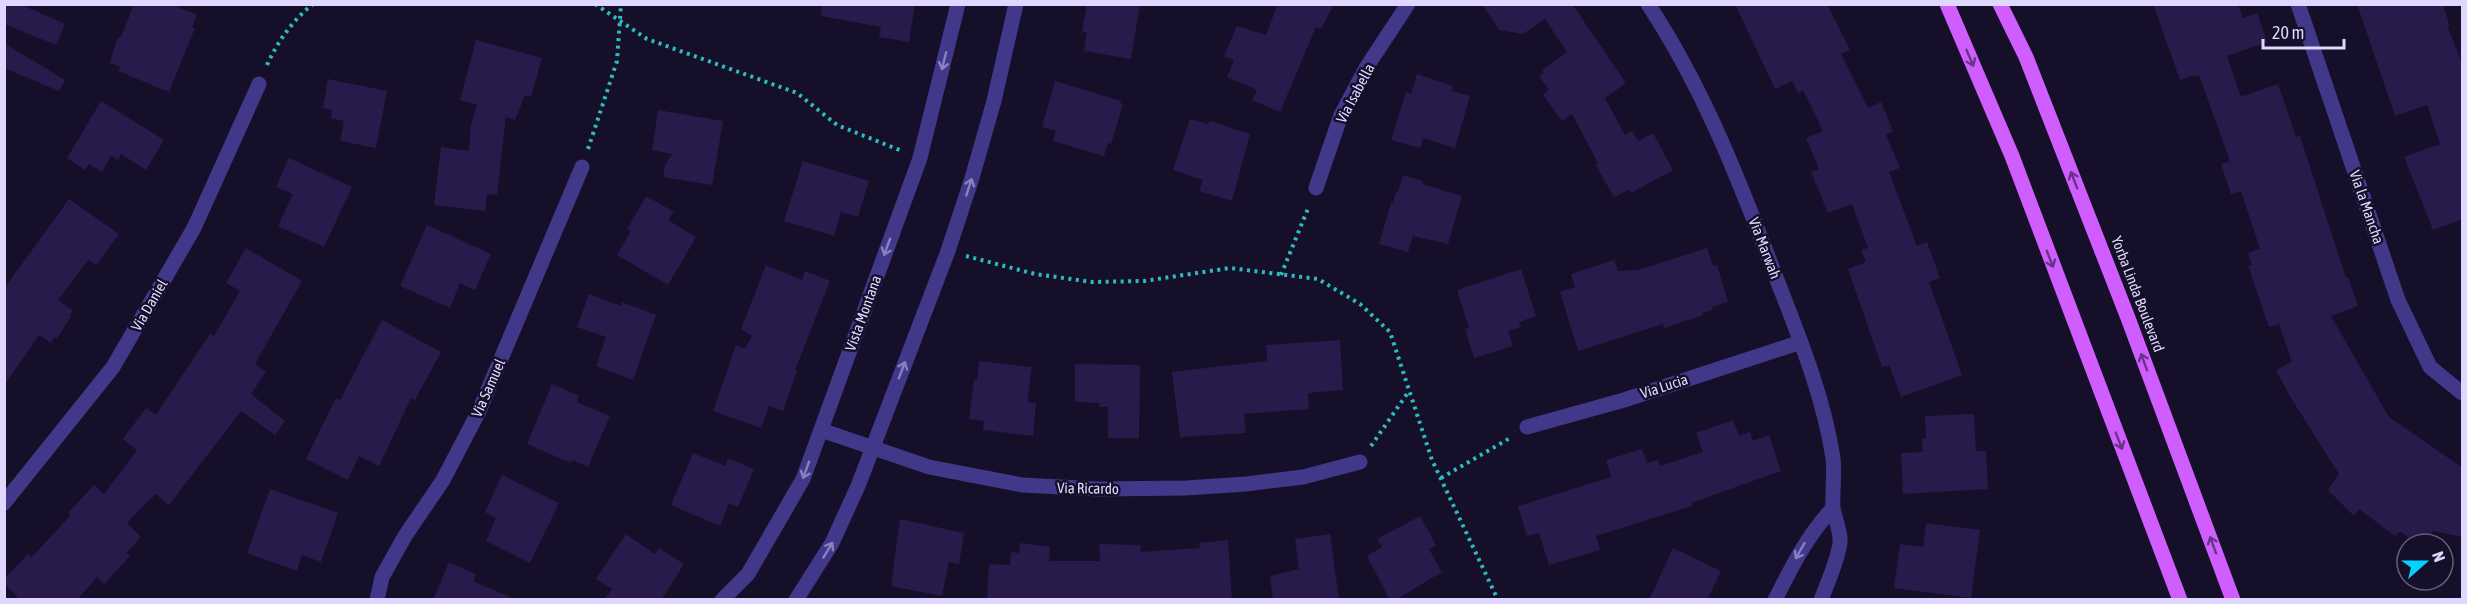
<svg xmlns="http://www.w3.org/2000/svg" width="2467" height="604" viewBox="0 0 2467 604" font-family="'Asap Condensed',sans-serif">
	<style>
		.building { fill: #281a4b }
		.lines { fill: none; stroke-linecap: round; stroke-linejoin: round }
		.path { stroke: #2bbcbf; stroke-width: 4; stroke-dasharray: 3 4.5; stroke-linecap: butt }
		.minor { stroke: #423889; stroke-width: 15 }
		.tertiary { stroke: #423889; stroke-width: 15 }
		.primary { stroke: #d05eff; stroke-width: 15 }
		.oneway { stroke: #6a3389 }
		.oneway2 { stroke: #8980be }
		.labels { text-anchor: middle; dominant-baseline: central; stroke-width: 5; stroke-linejoin: round; paint-order: stroke }
		.street-label { font-size: 15px; fill: #dfd7ff; stroke: #160f29 }
	</style>
	<rect width="100%" height="100%" fill="#160f29"/>
	<path class="building" d="M4,4H20L65,24L56,45L4,24Z
		M134,4H170L197,15L192,27L195,28L169,92L118,71L121,67L110,63L117,39L121,37Z
		M822,4H915L909,42L879,37L881,27L821,16Z
		M1087,4H1140L1131,59L1084,51L1087,32H1082Z
		M1274,4H1334L1321,29L1316,27L1280,112L1252,100L1257,90L1227,77L1234,60L1224,56L1237,26L1266,35L1277,6Z
		M1482,4H1572L1626,83L1605,98L1625,135L1632,131L1638,141L1653,133L1673,170L1631,193L1630,189L1614,197L1595,164L1598,163L1572,114L1562,121L1543,95L1549,90L1539,76L1544,73L1542,70L1567,52L1545,19L1523,34L1499,30Z
		M1735,4H1827L1850,50L1841,54L1868,108L1881,102L1893,131L1886,135L1900,168L1889,172L1917,246L1927,242L1940,278L1929,282L1962,375L1901,397L1889,365L1882,367L1848,269L1866,262L1861,250L1868,248L1852,204L1828,213L1811,172L1819,169L1806,138L1823,131L1803,90L1798,93L1792,81L1775,89Z
		M2153,4H2238L2243,18L2257,13L2267,42L2227,56L2241,97L2278,84L2296,137L2300,136L2346,278L2348,277L2358,306L2331,316L2389,417L2463,468V537L2433,531L2424,543L2414,535L2411,539L2400,531L2395,536L2359,509L2354,516L2328,490L2339,474L2291,398L2276,370L2292,362L2279,324L2269,327L2248,266L2252,265L2248,253L2260,249L2241,191L2231,194L2221,164L2230,161L2199,75L2196,77L2195,75L2180,80Z
		M2357,4H2443L2449,24L2448,28L2463,65V219L2433,230L2404,157L2440,144L2427,105L2395,116Z
		M476,40L542,58L531,97L525,95L515,120L506,117L497,195L487,194L485,211L434,205L441,147L469,151L471,124L477,105L460,100Z
		M4,43L65,80L59,91L4,68Z
		M1417,74L1453,86L1452,91L1470,96L1455,148L1423,138L1420,148L1391,140L1406,92L1411,94Z
		M328,79L387,91L376,148L340,141L344,121L331,118L332,110L323,108Z
		M1055,81L1121,101L1120,103L1123,104L1111,144L1108,143L1104,156L1053,141L1056,131L1042,127Z
		M101,101L164,140L146,170L121,154L118,160L111,156L102,172L89,164L85,170L67,158Z
		M658,110L723,121L712,185L663,177L665,165L672,154L652,150Z
		M1190,119L1208,124L1210,121L1250,134L1232,201L1199,191L1203,180L1173,170Z
		M289,158L352,187L324,247L278,226L293,194L276,187Z
		M803,161L869,181L858,217L841,212L834,236L784,221Z
		M1403,175L1423,181L1422,184L1462,196L1448,244L1413,236L1408,252L1379,244L1391,203H1393L1396,192H1398Z
		M646,196L674,212L668,220L696,237L668,285L617,255L631,231L627,229Z
		M69,199L119,234L96,265L88,260L58,300L73,311L69,316L71,317L57,338L55,337L51,343L39,335L4,386V289Z
		M427,225L491,254L475,290L460,283L450,308L400,286Z
		M246,248L302,281L255,364L266,372L251,394L285,421L275,435L241,411L169,505L155,494L127,523L141,537L126,553L130,556L104,584L97,577L77,600H20L4,583V579L28,554L31,558L70,516L68,513L94,485L104,494L137,450L123,439L146,408L156,415L210,334L214,336L240,291L226,283Z
		M1707,248L1713,266L1717,265L1728,302L1712,307L1713,310L1703,313V315L1664,328L1663,324L1578,351L1560,292L1575,287L1571,274L1614,260L1618,271L1638,270Z
		M766,265L802,280L805,271L830,281L795,370L797,371L783,411L769,406L761,428L713,411L736,345L745,349L752,336L741,329Z
		M1521,269L1536,316L1519,322L1521,327L1508,331L1513,346L1474,358L1465,329L1469,328L1457,290Z
		M589,294L621,306L622,302L656,315L633,380L596,366L606,337L577,327Z
		M382,320L441,352L415,400L411,398L379,466L359,456L348,480L306,459L336,398L340,400Z
		M1340,340L1343,390L1308,393L1309,409L1244,414L1246,433L1180,437L1172,372L1267,361L1266,345Z
		M979,361L1032,367L1027,402L1036,403L1033,436L983,430L984,421L969,419L974,379L977,380Z
		M1075,364L1140,365L1139,438H1108V407H1099L1100,403L1075,402Z
		M552,384L579,396L577,402L610,416L588,467L572,460L571,463L527,444Z
		M1974,414L1976,451H1986L1988,489L1903,494L1901,453L1923,452L1922,439H1926L1925,416Z
		M1733,420L1739,436L1750,432L1753,441L1769,435L1781,471L1691,503L1692,506L1596,536L1600,550L1549,565L1539,533L1527,536L1518,506L1611,477L1606,460L1642,449L1647,463L1658,460L1660,466L1703,452L1696,433Z
		M693,453L725,466L728,458L754,469L738,507L729,503L720,526L671,505Z
		M502,475L559,503L530,563L486,541L496,518L485,512Z
		M270,489L338,513L321,562L302,555L297,571L247,553Z
		M1420,516L1436,545L1429,549L1442,572L1395,600H1390L1367,556L1382,547L1377,539Z
		M900,519L964,533L959,564L949,562L942,596L891,586Z
		M1926,523L1980,530L1971,598L1894,588L1900,544L1923,547Z
		M626,534L655,554L659,548L684,564L661,600H604L612,589L596,579Z
		M1330,534L1339,600H1273L1270,576L1299,569L1295,539Z
		M1228,540L1232,600H987L989,564L1010,565L1011,552L1019,553L1020,543L1050,547L1049,561H1100L1099,544L1140,545L1141,552L1200,548L1199,543Z
		M1673,548L1721,571L1707,600H1649Z
		M449,562L476,574L473,581L516,600H433Z"/>
	<g class="lines">
		<path class="path" d="M595,4L647,39L797,93L837,125L902,151
			M267,65C278,41 292,21 313,4
			M588,149L617,61L621,4
			M966,256L1035,274L1092,282L1144,281L1230,268L1318,279L1360,304L1390,332L1432,460L1498,600
			M1281,275L1309,206
			M1371,446L1409,391
			M1441,478L1510,438"/>
		<path class="minor" d="M1648,4C1703,87 1739,180 1774,272C1797,332 1823,393 1833,458C1835,474 1832,491 1833,508C1835,519 1841,532 1840,543C1837,563 1828,581 1821,600
			M2298,4L2398,300L2430,367L2462,393
			M1316,188L1341,115L1366,68L1408,4
			M1527,427L1624,400L1801,342
			M821,430L929,467L1022,485L1099,489L1186,488L1246,484L1303,477L1360,462
			M4,503L113,367L194,228L259,84
			M377,600L382,577L405,536L443,480L479,411L582,167
			M1775,600C1792,566 1807,536 1833,508"/>
		<path class="tertiary" d="M722,600L748,574L803,479L920,158L958,4
			M796,600L832,543L858,486L948,251L972,178L994,101L1016,4"/>
		<path class="primary" d="M1947,4L2012,156L2180,600
			M2000,4L2026,57L2128,318L2233,600"/>
	</g>
	<defs><path id="oneway-shaft" d="M-6 0H5M1.5-3L5.5 0L1.5 3" fill="none" stroke-width="1.6" stroke-linecap="round" stroke-linejoin="round" transform="scale(1.5)"/></defs>
	<g class="oneway">
		<use href="#oneway-shaft" transform="translate(1970 58) rotate(67)"/>
		<use href="#oneway-shaft" transform="translate(2074 180) rotate(-111)"/>
		<use href="#oneway-shaft" transform="translate(2050 259) rotate(69)"/>
		<use href="#oneway-shaft" transform="translate(2144 362) rotate(-110)"/>
		<use href="#oneway-shaft" transform="translate(2119 441) rotate(69)"/>
		<use href="#oneway-shaft" transform="translate(2213 545) rotate(-110)"/>
	</g>
	<g class="oneway2">
		<use href="#oneway-shaft" transform="translate(944 61) rotate(104)"/>
		<use href="#oneway-shaft" transform="translate(969 187) rotate(-72)"/>
		<use href="#oneway-shaft" transform="translate(887 247) rotate(110)"/>
		<use href="#oneway-shaft" transform="translate(902 370) rotate(-69)"/>
		<use href="#oneway-shaft" transform="translate(806 470) rotate(110)"/>
		<use href="#oneway-shaft" transform="translate(828 550) rotate(-59)"/>
		<use href="#oneway-shaft" transform="translate(1800 551) rotate(120)"/>
	</g>
	<g class="labels">
		<g class="street-label">
			<text transform="translate(1355 93) rotate(-62)">Via Isabella</text>
			<text transform="translate(2367 207) rotate(71)">Via la Mancha</text>
			<text transform="translate(1765 248) rotate(69)">Via Marwah</text>
			<text transform="translate(2138 294) rotate(69)">Yorba Linda Boulevard</text>
			<text transform="translate(149 305) rotate(-60)">Via Daniel</text>
			<text transform="translate(863 313) rotate(-70)">Vista Montana</text>
			<text transform="translate(1664 386) rotate(-18)">Via Lucia</text>
			<text transform="translate(488 388) rotate(-66)">Via Samuel</text>
			<text transform="translate(1088 488) rotate(1)">Via Ricardo</text>
		</g>
	</g>
	<rect width="2467" height="604" fill="none" stroke="#dfd7ff" stroke-width="12"/>
	<g transform="translate(2425 562) rotate(69)"><circle r="28" fill="#160f29" stroke="#665f7f" stroke-width="1.5"/>
	<path d="M0-4.5L10 22L0 15L-10 22Z" fill="#03d2ff"/>
	<text y="-9" font-size="16" font-weight="bold" text-anchor="middle" fill="#dfd7ff">N</text>
	</g>
	<path d="M2263 39v9h81v-9" fill="none" stroke="#dfd7ff" stroke-width="3"/>
	<text x="2272" y="39" font-size="18" fill="#dfd7ff" stroke="#160f29" stroke-width="4.5" paint-order="stroke">20 m</text>
</svg>
